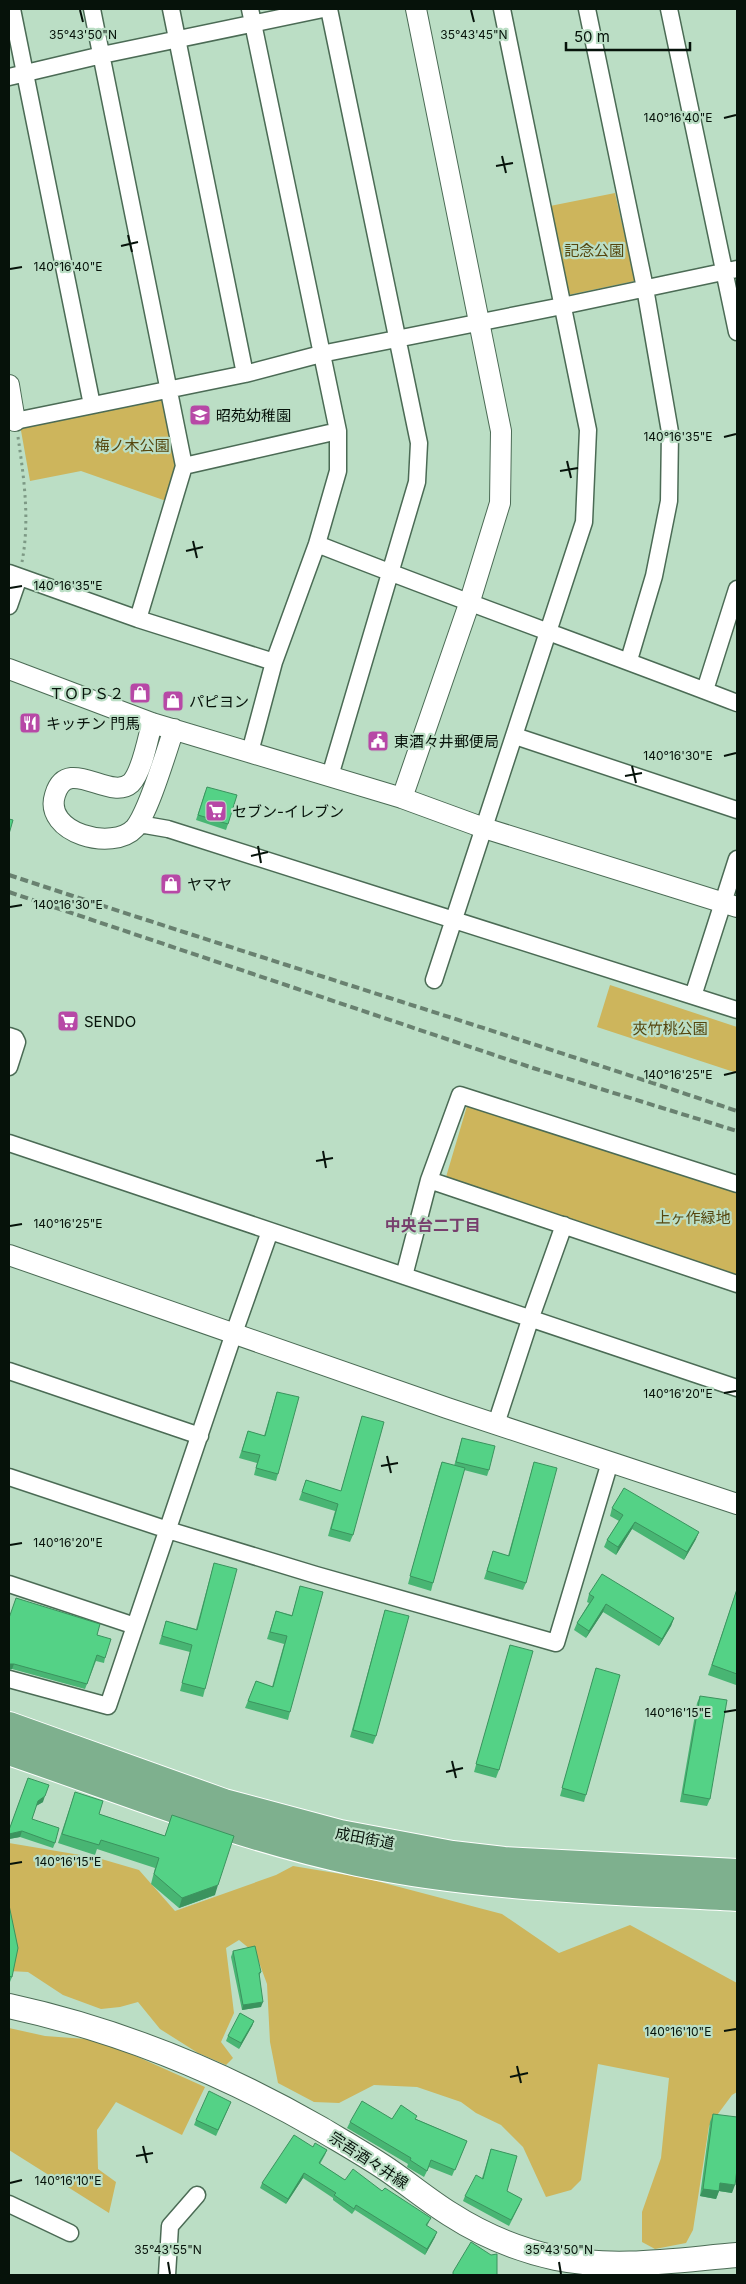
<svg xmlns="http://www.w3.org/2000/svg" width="746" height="2284" viewBox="0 0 746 2284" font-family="Inter,'Noto Sans JP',sans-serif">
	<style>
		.green { fill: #cdb55c }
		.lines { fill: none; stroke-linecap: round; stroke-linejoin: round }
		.minor-casing { stroke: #4b6b55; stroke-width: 19 }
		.tertiary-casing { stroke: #4b6b55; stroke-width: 22 }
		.secondary-casing { stroke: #4b6b55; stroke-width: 26 }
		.trunk-casing { stroke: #fff; stroke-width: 30 }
		.path { stroke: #7d9985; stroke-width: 3; stroke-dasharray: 2.5 4; stroke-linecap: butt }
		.minor { stroke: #fff; stroke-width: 16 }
		.tertiary { stroke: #fff; stroke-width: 20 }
		.secondary { stroke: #fff; stroke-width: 24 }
		.trunk { stroke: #7eb08e; stroke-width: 28 }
		.rail { stroke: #698170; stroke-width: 4; stroke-dasharray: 8 4; stroke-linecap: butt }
		.wall { fill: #48b573 }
		.shaded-wall { fill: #3b935e }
		.building { fill: #54d286; stroke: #3b935e }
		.ticks { fill: none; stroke: #06120a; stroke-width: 2 }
		.labels { text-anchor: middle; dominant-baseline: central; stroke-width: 4.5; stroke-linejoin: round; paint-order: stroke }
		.park-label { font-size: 15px; fill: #55460e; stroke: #bbdec5 }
		.poi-label { font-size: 15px; fill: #06120a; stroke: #bbdec5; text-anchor: start }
		.street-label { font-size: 15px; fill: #06120a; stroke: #bbdec5 }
		.neighbourhood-label { font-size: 16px; font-weight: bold; fill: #773f6d; stroke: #bbdec5 }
		.ticks-label { font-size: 12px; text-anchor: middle; fill: #06120a; stroke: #bbdec5; stroke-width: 4.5; stroke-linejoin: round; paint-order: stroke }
	</style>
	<rect width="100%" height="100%" fill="#bbdec5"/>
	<path class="green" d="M615,193L635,281L568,295L550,206Z
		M164,397L179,466L169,502L81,471L30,481L20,425Z
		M610,985L737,1027V1073L597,1027Z
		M467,1106L737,1188V1275L446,1177Z
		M9,1843L98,1858L139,1870L175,1911L276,1875L293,1866L365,1878L502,1914L559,1953L630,1925L737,1983V2092L732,2095L709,2126L693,2230L686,2243L655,2249L642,2242V2212L661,2158L669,2078L598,2064L581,2180L571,2190L546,2197L523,2147L501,2125L476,2113L461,2102L417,2087L374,2085L339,2103L314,2102L278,2083L270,2042L267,1984L256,1954L239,1940L226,1948L234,2013L221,2042L233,2058L226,2065L198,2053L160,2029L138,2002L120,2007L101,2009L63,1995L28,1972L9,1971Z
		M9,2028L45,2036L100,2040L205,2087L182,2135L116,2102L97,2130L98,2169L116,2182L109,2213L9,2150Z"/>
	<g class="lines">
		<g class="minor-casing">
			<path id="minor" d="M12,9L92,405
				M92,9L184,466L138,619
				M171,9L245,374
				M250,9L338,431V471L317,544L274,662L250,752
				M329,9L419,443L417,482L330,776
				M587,9L645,288L670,432L669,501L654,576L629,660
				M669,9L737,332
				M9,77L102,55L323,9
				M15,421L245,374L321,354L562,306L737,269
				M184,466L338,431
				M317,544C456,599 597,649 737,703
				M9,573L138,619L274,662
				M9,606L19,577
				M705,690L737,589
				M515,736L737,810
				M135,826L145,825L168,829L737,1010
				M434,980L584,522L588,430L502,9
				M693,996L737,859
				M9,1036L15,1038L17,1042L9,1067
				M9,1143L737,1388
				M429,1180L737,1284
				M404,1276L429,1180L460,1095L737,1184
				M9,1371L200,1436
				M496,1424L531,1317L564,1225
				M9,1477L168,1530L316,1575L556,1643L610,1462
				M9,1584L135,1626
				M9,1679L108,1706L234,1333L270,1231
				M9,2204L70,2233
				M167,2275L170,2226L197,2195"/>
		</g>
		<g class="tertiary-casing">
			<path id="tertiary" d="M9,385L15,421
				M9,669L152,723L402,798L484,828L737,907
				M152,723C148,738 142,772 131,783C110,802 67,754 55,795C43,833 113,852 135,828C149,811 166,752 174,729
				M402,798L469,604L500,503L501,431L416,9
				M9,1255L447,1408L737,1504"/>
		</g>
		<g class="secondary-casing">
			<path id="secondary" d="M9,2006C119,2030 224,2073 321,2129C341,2141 362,2153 382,2166C405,2181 426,2199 450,2214C481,2234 519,2250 556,2258C616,2270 677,2260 737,2255"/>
		</g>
		<g class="trunk-casing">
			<path id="trunk" d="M9,1726L224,1803L340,1834L452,1855L504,1861L737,1873
				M9,1751C124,1790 239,1837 358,1862C482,1888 611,1890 737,1897"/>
		</g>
		<path class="path" d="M18,437C24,478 30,520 22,562"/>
		<use href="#minor" class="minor"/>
		<use href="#tertiary" class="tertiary"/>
		<use href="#secondary" class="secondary"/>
		<use href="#trunk" class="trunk"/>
		<path class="rail" d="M9,875C251,955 495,1030 737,1111
			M9,892L533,1068L737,1131"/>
	</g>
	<path class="wall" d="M205,792L228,824L226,830L196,820Z
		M277,1392L278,1474L276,1481L254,1475L257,1463L239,1458L248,1431L264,1436Z
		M362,1416L353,1535L350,1542L328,1536L335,1511L299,1500L306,1480L341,1491Z
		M462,1438L489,1470L487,1476L464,1470L433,1583L431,1591L408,1584L439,1470L442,1462L454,1466Z
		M534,1462L526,1583L523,1590L484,1579L493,1551L508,1556L532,1469Z
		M612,1508L696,1539L684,1560L632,1529L616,1555L604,1547L607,1540L619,1521L610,1516Z
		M214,1563L205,1689L203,1697L180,1691L190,1652L159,1644L166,1621L196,1629L212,1570Z
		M300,1586L290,1712L288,1720L245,1708L256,1681L272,1687L284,1644L267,1639L276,1611L292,1615Z
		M737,1589V1680L736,1685L708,1675Z
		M589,1594L674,1618L671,1626L659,1646L603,1612L586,1638L574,1630L577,1623L589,1603L587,1602Z
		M385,1610L376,1736L373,1744L350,1737L383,1617Z
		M9,1618L97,1635L105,1658L104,1663L96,1661L85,1689L12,1669L9,1670Z
		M510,1645L499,1770L496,1778L474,1772Z
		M596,1668L586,1795L584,1802L560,1796Z
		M700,1696L710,1799L707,1806L680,1802L697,1703Z
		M28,1778L43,1802L36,1806L32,1819L55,1843L53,1848L20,1837L9,1839V1830Z
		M75,1792L99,1814L165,1836L172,1815L215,1895L179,1908L151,1884L155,1868L97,1849L95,1855L58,1843Z
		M9,1905L12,1977L10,1982H9Z
		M233,1951L261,1972L259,1976L261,2007L242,2010L231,1957Z
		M254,2021L252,2026L239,2049L226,2041L228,2036Z
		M229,2107L216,2136L194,2125L196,2120Z
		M713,2114L732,2193L719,2191L716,2199L700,2196L710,2122Z
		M392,2119H416L467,2141L452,2176L429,2167L424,2177L407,2167L408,2164L347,2128L350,2122Z
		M313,2147L327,2150L325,2155L320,2164L345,2180L382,2191L431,2218L427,2226L435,2237L425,2255L355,2210L352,2214L333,2200V2198L303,2178L286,2204L260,2188L262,2183Z
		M491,2149L507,2191L520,2204L509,2226L463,2201L465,2196L482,2178Z"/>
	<path class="shaded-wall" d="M635,1522L632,1529L616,1555L618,1547Z
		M699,1532L696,1539L684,1560L687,1552Z
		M606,1604L603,1612L586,1638L589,1631Z
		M674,1618L671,1626L659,1646L662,1639Z
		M9,1664H14L12,1669L9,1670Z
		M45,1796L43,1802L36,1806L38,1801Z
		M22,1831L20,1837L9,1839V1834Z
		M218,1885L215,1895L179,1908L182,1898Z
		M263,2002L261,2007L242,2010L243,2005Z
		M254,2021L252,2026L239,2049L241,2043Z
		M304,2173L303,2178L286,2204L288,2199Z
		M720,2183L735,2185L732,2193L719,2191L716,2199L700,2196L703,2189Z
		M437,2232L435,2237L425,2255L427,2249Z"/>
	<path class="building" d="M207,787L237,795L228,824L198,815Z
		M9,819L13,820L9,834Z
		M277,1392L299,1397L278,1474L256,1468L260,1455L242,1451L248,1431L265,1436Z
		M362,1416L384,1422L353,1535L331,1529L338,1504L302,1492L306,1480L341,1491Z
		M462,1438L495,1446L489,1470L456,1462Z
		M442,1462L465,1468L433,1583L410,1576Z
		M534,1462L557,1468L526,1583L487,1571L493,1551L509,1556Z
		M624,1488L699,1532L687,1552L635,1522L618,1547L607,1540L623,1515L612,1508Z
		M214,1563L237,1569L205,1689L182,1683L192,1645L162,1636L166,1621L197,1630Z
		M602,1574L674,1618L662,1639L606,1604L589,1631L577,1623L594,1597L589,1594Z
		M300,1586L323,1592L290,1712L248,1701L256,1681L273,1687L287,1636L270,1632L276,1611L292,1616Z
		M737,1589V1674L712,1665Z
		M16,1598L100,1624L97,1635L111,1639L105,1658L97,1655L87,1684L14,1664H9V1618Z
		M385,1610L409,1616L376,1736L353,1730Z
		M510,1645L533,1651L499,1770L476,1764Z
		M596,1668L620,1675L586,1795L562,1788Z
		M700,1696L727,1700L710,1799L683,1794Z
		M28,1778L49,1785L45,1796L38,1801L32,1819L59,1828L55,1843L22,1831L9,1834V1830Z
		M75,1792L103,1801L99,1814L165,1836L172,1815L234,1836L218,1885L182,1898L154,1874L159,1858L101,1840L99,1845L62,1834Z
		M9,1905L18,1948L12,1977L9,1976Z
		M255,1946L261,1972L259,1973L263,2002L243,2005L233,1951Z
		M240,2013L254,2021L241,2043L228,2036Z
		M209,2091L231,2102L218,2130L196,2120Z
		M362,2101L392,2119L401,2105L417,2116L415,2119L467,2141L455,2170L431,2160L427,2171L410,2160L411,2158L350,2122Z
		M713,2114L737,2117V2169L735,2185L720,2183L719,2191L703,2189Z
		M294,2135L313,2147L315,2143L327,2150L319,2163L345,2180L353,2169L382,2191L385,2188L431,2218L426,2225L437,2232L427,2249L356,2205L354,2209L334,2195L336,2193L304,2173L288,2199L262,2183Z
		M491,2149L517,2156L507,2191L522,2199L511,2220L465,2196L476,2175L483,2179Z
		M471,2242L491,2255L497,2254V2275H453V2272Z"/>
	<path class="ticks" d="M80,10L83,22M471,10L474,22M724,118L736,115M502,156L506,173M496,166L513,163M128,235L132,252M121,246L138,242M10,269L22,267M724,437L736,434M567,461L571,478M560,471L578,468M193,541L197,558M186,551L203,547M10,588L22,586M724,756L736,753M632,766L636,783M625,776L642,773M258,846L261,863M251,856L268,852M10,907L22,905M724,1075L736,1072M323,1151L326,1168M316,1161L333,1158M10,1226L22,1224M724,1393L736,1391M387,1456L391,1473M381,1466L398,1463M10,1545L22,1543M724,1712L736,1710M452,1761L456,1778M446,1772L463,1768M10,1864L22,1862M724,2031L736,2029M517,2066L521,2083M510,2077L528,2073M143,2146L147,2163M136,2156L153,2153M10,2183L22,2180M168,2262L170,2274M559,2262L561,2274"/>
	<defs>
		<g id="school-square" transform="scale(1.125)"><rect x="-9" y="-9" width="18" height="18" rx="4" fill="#b748a6" stroke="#bbdec5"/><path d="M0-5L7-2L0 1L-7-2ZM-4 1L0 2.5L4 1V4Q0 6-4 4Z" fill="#fff"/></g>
		<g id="shop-square" transform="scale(1.125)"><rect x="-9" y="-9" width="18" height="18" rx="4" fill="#b748a6" stroke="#bbdec5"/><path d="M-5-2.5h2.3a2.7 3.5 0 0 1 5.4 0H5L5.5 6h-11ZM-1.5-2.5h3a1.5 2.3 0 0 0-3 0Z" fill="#fff"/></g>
		<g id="restaurant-square" transform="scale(1.125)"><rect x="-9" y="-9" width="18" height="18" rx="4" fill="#b748a6" stroke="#bbdec5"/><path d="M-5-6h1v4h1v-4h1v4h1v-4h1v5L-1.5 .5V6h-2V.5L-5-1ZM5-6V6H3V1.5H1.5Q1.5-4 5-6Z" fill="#fff"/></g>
		<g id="civic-square" transform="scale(1.125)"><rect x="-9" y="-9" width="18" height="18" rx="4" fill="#b748a6" stroke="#bbdec5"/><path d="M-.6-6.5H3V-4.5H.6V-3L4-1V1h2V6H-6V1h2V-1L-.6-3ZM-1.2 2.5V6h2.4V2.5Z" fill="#fff"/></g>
		<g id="supermarket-square" transform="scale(1.125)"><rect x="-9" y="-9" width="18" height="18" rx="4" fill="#b748a6" stroke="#bbdec5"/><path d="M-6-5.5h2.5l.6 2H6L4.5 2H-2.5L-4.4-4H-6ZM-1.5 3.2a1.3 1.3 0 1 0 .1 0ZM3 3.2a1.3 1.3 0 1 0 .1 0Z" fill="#fff"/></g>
	</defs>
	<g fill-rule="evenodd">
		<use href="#school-square" x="200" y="415"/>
		<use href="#shop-square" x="140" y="693"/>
		<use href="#shop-square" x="173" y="701"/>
		<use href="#restaurant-square" x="30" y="723"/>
		<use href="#civic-square" x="378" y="741"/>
		<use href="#supermarket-square" x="216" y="811"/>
		<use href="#shop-square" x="171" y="884"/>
		<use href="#supermarket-square" x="68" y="1021"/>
	</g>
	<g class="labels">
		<g class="park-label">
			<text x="594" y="250">記念公園</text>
			<text x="132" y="445">梅ノ木公園</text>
			<text x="670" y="1028">夾竹桃公園</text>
			<text x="693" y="1217">上ヶ作緑地</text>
		</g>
		<g class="poi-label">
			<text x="216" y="415">昭苑幼稚園</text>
			<text x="124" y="693" text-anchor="end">ＴＯＰＳ２</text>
			<text x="189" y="701">パピヨン</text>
			<text x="46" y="723">キッチン 門馬</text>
			<text x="394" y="741">東酒々井郵便局</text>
			<text x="232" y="811">セブン-イレブン</text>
			<text x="187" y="884">ヤマヤ</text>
			<text x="84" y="1021">SENDO</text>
		</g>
		<g class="street-label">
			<text transform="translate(365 1838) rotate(11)">成田街道</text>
			<text transform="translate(369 2160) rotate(33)">宗吾酒々井線</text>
		</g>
		<g class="neighbourhood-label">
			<text x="433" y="1225">中央台二丁目</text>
		</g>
	</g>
	<g class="ticks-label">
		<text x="83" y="39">35°43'50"N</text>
		<text x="474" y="39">35°43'45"N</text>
		<text x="678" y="122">140°16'40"E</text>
		<text x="68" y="271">140°16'40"E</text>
		<text x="678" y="441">140°16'35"E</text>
		<text x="68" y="590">140°16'35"E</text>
		<text x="678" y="760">140°16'30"E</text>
		<text x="68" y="909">140°16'30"E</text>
		<text x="678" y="1079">140°16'25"E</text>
		<text x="68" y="1228">140°16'25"E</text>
		<text x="678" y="1398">140°16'20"E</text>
		<text x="68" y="1547">140°16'20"E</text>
		<text x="678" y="1717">140°16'15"E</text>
		<text x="68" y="1866">140°16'15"E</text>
		<text x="678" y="2036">140°16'10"E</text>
		<text x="68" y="2185">140°16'10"E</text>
		<text x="168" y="2254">35°43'55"N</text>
		<text x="559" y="2254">35°43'50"N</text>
	</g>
	<rect width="746" height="2284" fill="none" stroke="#06120a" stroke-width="20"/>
	<path d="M566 42v8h124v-8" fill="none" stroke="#06120a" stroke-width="2.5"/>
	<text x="574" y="42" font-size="15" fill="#06120a" stroke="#bbdec5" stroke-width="4" paint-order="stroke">50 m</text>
</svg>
